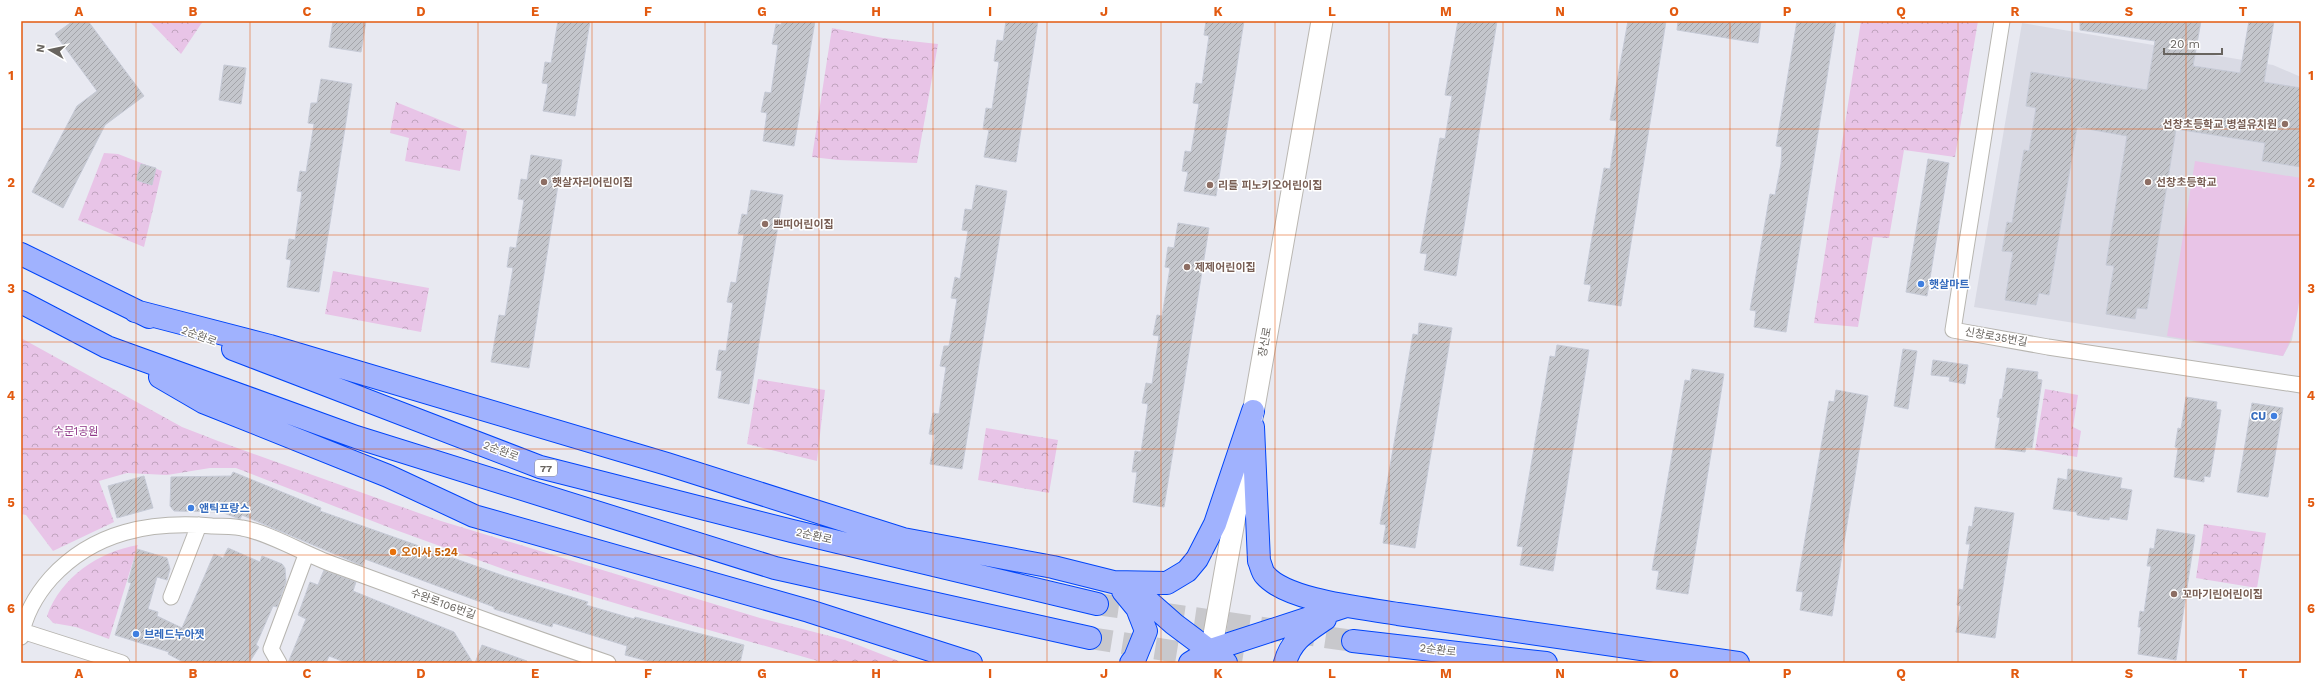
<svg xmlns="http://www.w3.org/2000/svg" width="2322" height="684" viewBox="0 0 2322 684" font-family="'Work Sans','Noto Sans KR',sans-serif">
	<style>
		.education { fill: #d9dae4 }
		.forest { fill: url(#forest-crowns) }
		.garden { fill: #e8c4e7 }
		.building { fill: url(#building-hatch); stroke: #c6cad6 }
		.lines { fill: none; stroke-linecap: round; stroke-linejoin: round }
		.trunk-tunnel { stroke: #c8c8cc; stroke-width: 22; stroke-dasharray: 22 11; stroke-linecap: butt }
		.minor-casing { stroke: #b7b5b0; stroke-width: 17 }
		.secondary-casing { stroke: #bab7b2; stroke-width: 23 }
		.trunk-casing { stroke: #0045f9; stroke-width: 24 }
		.minor { stroke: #fff; stroke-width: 15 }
		.secondary { stroke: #fff; stroke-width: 21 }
		.trunk { stroke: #a0b2fe; stroke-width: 22 }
		.grid { fill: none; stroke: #e25a10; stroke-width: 1; stroke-opacity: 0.55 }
		.education-dot { fill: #8d6e63; stroke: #fff; stroke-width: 1.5 }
		.shop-dot { fill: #3f7fe0; stroke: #fff; stroke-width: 1.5 }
		.food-dot { fill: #e8710a; stroke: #fff; stroke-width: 1.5 }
		.labels { text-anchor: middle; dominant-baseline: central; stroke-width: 3; stroke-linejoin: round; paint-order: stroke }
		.shield { fill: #fff; stroke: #95928f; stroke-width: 1 }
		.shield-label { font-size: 10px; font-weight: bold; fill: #68645f }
		.education-label { font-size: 11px; font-weight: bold; fill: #785e54; stroke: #fff; text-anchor: start }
		.shop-label { font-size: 11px; font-weight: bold; fill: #366cbe; stroke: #fff; text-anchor: start }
		.street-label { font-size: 11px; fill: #68645f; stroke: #fff }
		.park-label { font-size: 11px; fill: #8f3788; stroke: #fff }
		.food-label { font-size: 11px; font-weight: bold; fill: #c56008; stroke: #fff; text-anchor: start }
		.neatline { fill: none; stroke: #e25a10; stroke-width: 1.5 }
		.grid-label { font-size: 13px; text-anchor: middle; font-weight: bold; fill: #e25a10 }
	</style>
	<defs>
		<pattern id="forest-crowns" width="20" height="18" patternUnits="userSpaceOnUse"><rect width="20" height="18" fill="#e8c4e7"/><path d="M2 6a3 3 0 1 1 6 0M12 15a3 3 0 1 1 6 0" fill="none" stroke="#c0a3be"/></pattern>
		<pattern id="building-hatch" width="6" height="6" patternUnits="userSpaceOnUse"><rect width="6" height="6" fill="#c4c6cc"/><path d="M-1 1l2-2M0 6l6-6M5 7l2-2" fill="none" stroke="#a3a4a9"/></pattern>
	</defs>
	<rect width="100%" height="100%" fill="#e8e9f1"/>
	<path class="education" d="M2022,23L2273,65L2301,77V286L2292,340L2283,356L1974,307Z"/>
	<path class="forest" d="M149,21H203L181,54Z
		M1861,21H1978L1955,157L1904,150L1889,238L1873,237L1858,327L1814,323Z
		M832,28L883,38L938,44L917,163L838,160L812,157Z
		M396,102L467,131L460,171L405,161L409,138L390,133Z
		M104,153L118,154L162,171L144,247L78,220Z
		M333,271L429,288L421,332L325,314Z
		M21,338L182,427L218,441L441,521L760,618L845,640L904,663H825L628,607L514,573L393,529L236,468H210L167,475L127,473L99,481L114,522L53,551L26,515L21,514Z
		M758,379L825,390L817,461L747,444Z
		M2045,389L2078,395L2073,427L2081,431L2077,457L2035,450Z
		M986,428L1058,440L1049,493L978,480Z
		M2204,524L2266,533L2257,588L2196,578Z
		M138,545L109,639L76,627L53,623L47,616C61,577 98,552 138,545Z"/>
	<path class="garden" d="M2195,161L2301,178C2301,230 2309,310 2283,356L2167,336Z"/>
	<path class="building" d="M73,21H88L144,96L105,125L63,208L32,192L77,106L97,91L55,34Z
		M333,21H366L361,52L329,47Z
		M558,21H590L575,116L543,111L548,84L542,83L545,62L551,63Z
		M782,21H815L794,146L763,141L767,113L761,112L765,92L771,93L778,45L772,44L776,24L781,25Z
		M1006,21H1038L1016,162L984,157L989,130L983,129L986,108L992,109L999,62L994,61L997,40L1003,41Z
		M1206,21H1244L1216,196L1184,191L1188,172L1182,171L1185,151L1191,152L1199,104L1193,103L1196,83L1202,84L1209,36L1204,35Z
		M1458,21H1497L1456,276L1424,270L1427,254L1420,253L1440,138L1445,139L1452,96L1445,95Z
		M1628,21H1666L1621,306L1588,301L1591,285L1584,284L1604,168L1610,169L1615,137L1617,121L1610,120Z
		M1678,21H1761L1758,43L1677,30Z
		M1797,21H1836L1786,332L1754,327L1756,311L1750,310L1770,194L1775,195L1781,164L1782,147L1776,146Z
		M2080,21H2201L2193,66L2240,73L2249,21H2274L2264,82L2301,88V167L2262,161L2265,143L2176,129L2147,309L2137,308L2135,319L2106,314L2114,266L2106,265L2127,136L2077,127L2049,295L2039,293L2036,305L2005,300L2013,252L2002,251L2007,222L2012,223L2024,150L2029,151L2036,108L2026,106L2031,72L2147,90L2155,41L2080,30Z
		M224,65L246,68L241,104L219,100Z
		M321,79L352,84L319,292L287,287L291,260L286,259L289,239L295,240L302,192L297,191L300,171L306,172L314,124L308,123L311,103H317Z
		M531,155L562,160L529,368L491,362L499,315L505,316L513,268L507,267L510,247L516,248L524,200L518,199L521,179L527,180Z
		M1928,159L1949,163L1927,296L1906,292Z
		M141,164L156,168L152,185L136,180Z
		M976,185L1007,191L962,469L930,464L935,435L929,434L933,413L939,414L946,367L940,366L944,346H949L957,299L951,298L955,277L960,279L968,231L962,230L965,209L972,210Z
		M751,190L783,195L749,404L718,398L722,371L716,370L719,350L726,351L733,303L727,302L731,282L736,283L744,235L738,234L742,214L747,215Z
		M1178,223L1209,228L1164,507L1133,502L1137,472H1132L1135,451L1141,452L1148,404L1142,403L1146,383L1152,384L1159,336L1153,335L1157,315L1162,316L1170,268L1165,267L1168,247L1174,248Z
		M1419,323L1452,328L1415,548L1383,543L1386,525L1380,524L1413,334L1418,335Z
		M1557,345L1589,350L1553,571L1520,565L1523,547L1517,546L1550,356L1555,357Z
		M1903,349L1917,351L1908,409L1894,406Z
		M1933,360L1968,365L1965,384L1949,381L1950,377L1931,375Z
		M2007,368L2038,372L2037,379L2042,380L2032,448L2026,447L2025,452L1995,448L2000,418L1997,417L2000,399H2002Z
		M1692,369L1724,374L1688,594L1656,589L1659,571L1652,570L1685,380L1690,381Z
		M1836,390L1868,396L1832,616L1800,610L1803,592L1796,591L1829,401L1834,402Z
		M2186,397L2217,402L2216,409L2221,410L2210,477L2204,476V482L2174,477L2178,448L2175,447L2178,428L2181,429Z
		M2252,403L2283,408L2268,497L2237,492Z
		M2068,469L2122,478L2120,488L2132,490L2127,520L2110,517L2109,520L2093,518L2077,515V512L2053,509L2058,478L2067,480Z
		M233,472L321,508L320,511L504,576L588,602L586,605L634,619L635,617L744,645L740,663H655L625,655L627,646L553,623L552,627L494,609V607L365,559L363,566L242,515L240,519L221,512L174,511L170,506L171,477L231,476Z
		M144,476L153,508L117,518L108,486Z
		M1975,507L2014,513L1995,638L1956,632L1961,606L1957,605L1959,589L1963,590L1970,544H1966L1969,526L1972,527Z
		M2157,529L2195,535L2176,660L2138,654L2141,627H2138L2140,611L2144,612L2151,566H2147L2150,548L2154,549Z
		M228,548L260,562L262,556L282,564L285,568L286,582L277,607L273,606L256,645L259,647L249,663H185L168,654L169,652L115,635L131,583L128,582L137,549L167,558L170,569L167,580L157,577L148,609L158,612L157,616L182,628L214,554L223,558Z
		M324,570L356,582L353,591L454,632L473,663H347L329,656L326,663H288L306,619L298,615L310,582L318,585Z
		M482,645L527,661V663H475Z"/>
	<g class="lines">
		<path class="trunk-tunnel" d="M1097,604L1353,641
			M1090,638L1247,663"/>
		<g class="minor-casing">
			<path id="minor" d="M2002,21L1953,330L2048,347L2301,385
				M171,597L199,525
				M22,631L122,663
				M21,637C25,614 36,595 51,578C94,531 151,521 212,526C222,526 232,526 242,528C267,532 305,554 332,564C423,597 515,632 608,663
				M279,663L271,649L306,555"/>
		</g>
		<g class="secondary-casing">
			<path id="secondary" d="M1209,663L1322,21"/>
		</g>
		<g class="trunk-casing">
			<path id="trunk" d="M21,254L149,317
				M21,302L107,347L356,437L775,568L1090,638
				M135,311L270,346L667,464L903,539L1053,567L1113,582L1167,583L1187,571L1197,559L1215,524L1253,411
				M233,349L540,467L792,531L1097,604
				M160,377L203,402L388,476L474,516L809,611L971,663
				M1253,427L1259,561C1261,565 1262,572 1265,575C1287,601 1364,608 1398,614L1738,663
				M1118,584L1140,594L1174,624L1226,663
				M1123,591L1137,608L1146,631L1135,658L1131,663
				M1353,641L1546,663
				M1190,663L1211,650L1346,606
				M1285,663C1291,640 1306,632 1325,619"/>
		</g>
		<use href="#minor" class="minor"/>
		<use href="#secondary" class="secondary"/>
		<use href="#trunk" class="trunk"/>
	</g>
	<path class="grid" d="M136,21V663M250,21V663M364,21V663M478,21V663M592,21V663M705,21V663M819,21V663M933,21V663M1047,21V663M1161,21V663M1275,21V663M1389,21V663M1503,21V663M1617,21V663M1730,21V663M1844,21V663M1958,21V663M2072,21V663M2186,21V663M21,129H2301M21,235H2301M21,342H2301M21,449H2301M21,555H2301"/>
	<g class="education-dot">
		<circle cx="2285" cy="124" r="4"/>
		<circle cx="544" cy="182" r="4"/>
		<circle cx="2148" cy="182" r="4"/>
		<circle cx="1210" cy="185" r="4"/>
		<circle cx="765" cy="224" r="4"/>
		<circle cx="1187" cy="267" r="4"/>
		<circle cx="2174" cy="594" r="4"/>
	</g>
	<g class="shop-dot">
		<circle cx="1921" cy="284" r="4"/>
		<circle cx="2274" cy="416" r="4"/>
		<circle cx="191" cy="508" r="4"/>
		<circle cx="136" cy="634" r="4"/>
	</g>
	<circle class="food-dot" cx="393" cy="552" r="4"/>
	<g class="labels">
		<rect class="shield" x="535" y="460" width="22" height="16" rx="3"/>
		<g class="shield-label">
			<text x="546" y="468">77</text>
		</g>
		<g class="education-label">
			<text x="2277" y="124" text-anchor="end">선창초등학교 병설유치원</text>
			<text x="552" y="182">햇살자리어린이집</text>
			<text x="2156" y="182">선창초등학교</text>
			<text x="1218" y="185">리틀 피노키오어린이집</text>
			<text x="773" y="224">쁘띠어린이집</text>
			<text x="1195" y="267">제제어린이집</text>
			<text x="2182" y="594">꼬마기린어린이집</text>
		</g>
		<g class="shop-label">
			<text x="1929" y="284">햇살마트</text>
			<text x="2266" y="416" text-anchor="end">CU</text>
			<text x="199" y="508">앤틱프랑스</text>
			<text x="144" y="634">브레드누아젯</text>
		</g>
		<g class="street-label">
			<text transform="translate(199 336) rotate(21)">2순환로</text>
			<text transform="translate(1996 337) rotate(10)">신창로35번길</text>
			<text transform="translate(1265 342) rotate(-80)">장신로</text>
			<text transform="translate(501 451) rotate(21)">2순환로</text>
			<text transform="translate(814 536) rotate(13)">2순환로</text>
			<text transform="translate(443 604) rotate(20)">수완로106번길</text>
			<text transform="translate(1438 650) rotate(7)">2순환로</text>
		</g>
		<g class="park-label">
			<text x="76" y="431">수문1공원</text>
		</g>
		<g class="food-label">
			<text x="401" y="552">오이사 5:24</text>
		</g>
	</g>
	<rect width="2322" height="684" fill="none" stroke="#ffffff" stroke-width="44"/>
	<g transform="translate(50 50) rotate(279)" stroke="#ffffff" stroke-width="3" paint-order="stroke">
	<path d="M0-3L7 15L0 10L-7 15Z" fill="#68645f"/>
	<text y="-6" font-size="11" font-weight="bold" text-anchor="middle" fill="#68645f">N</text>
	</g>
	<path d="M2164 48v6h58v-6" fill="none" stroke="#68645f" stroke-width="2"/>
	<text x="2170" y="48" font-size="12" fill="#68645f" stroke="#ffffff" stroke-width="3" paint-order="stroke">20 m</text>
	<rect x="22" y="22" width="2278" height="640" class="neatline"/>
	<g class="grid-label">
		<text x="79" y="16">A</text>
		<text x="193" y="16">B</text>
		<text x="307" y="16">C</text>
		<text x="421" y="16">D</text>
		<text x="535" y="16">E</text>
		<text x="648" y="16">F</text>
		<text x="762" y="16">G</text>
		<text x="876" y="16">H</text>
		<text x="990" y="16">I</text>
		<text x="1104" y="16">J</text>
		<text x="1218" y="16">K</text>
		<text x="1332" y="16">L</text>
		<text x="1446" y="16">M</text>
		<text x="1560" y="16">N</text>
		<text x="1674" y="16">O</text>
		<text x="1787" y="16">P</text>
		<text x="1901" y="16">Q</text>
		<text x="2015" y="16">R</text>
		<text x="2129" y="16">S</text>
		<text x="2243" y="16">T</text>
		<text x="11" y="80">1</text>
		<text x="2311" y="80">1</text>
		<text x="11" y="187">2</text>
		<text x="2311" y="187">2</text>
		<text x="11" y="293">3</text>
		<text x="2311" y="293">3</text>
		<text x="11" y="400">4</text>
		<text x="2311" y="400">4</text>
		<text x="11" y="507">5</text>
		<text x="2311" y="507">5</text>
		<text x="11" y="613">6</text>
		<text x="2311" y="613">6</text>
		<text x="79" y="678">A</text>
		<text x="193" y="678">B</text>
		<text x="307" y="678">C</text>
		<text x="421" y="678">D</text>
		<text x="535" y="678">E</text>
		<text x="648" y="678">F</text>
		<text x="762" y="678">G</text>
		<text x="876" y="678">H</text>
		<text x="990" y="678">I</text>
		<text x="1104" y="678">J</text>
		<text x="1218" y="678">K</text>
		<text x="1332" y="678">L</text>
		<text x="1446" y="678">M</text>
		<text x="1560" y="678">N</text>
		<text x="1674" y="678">O</text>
		<text x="1787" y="678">P</text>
		<text x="1901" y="678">Q</text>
		<text x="2015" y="678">R</text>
		<text x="2129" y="678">S</text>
		<text x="2243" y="678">T</text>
	</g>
</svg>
